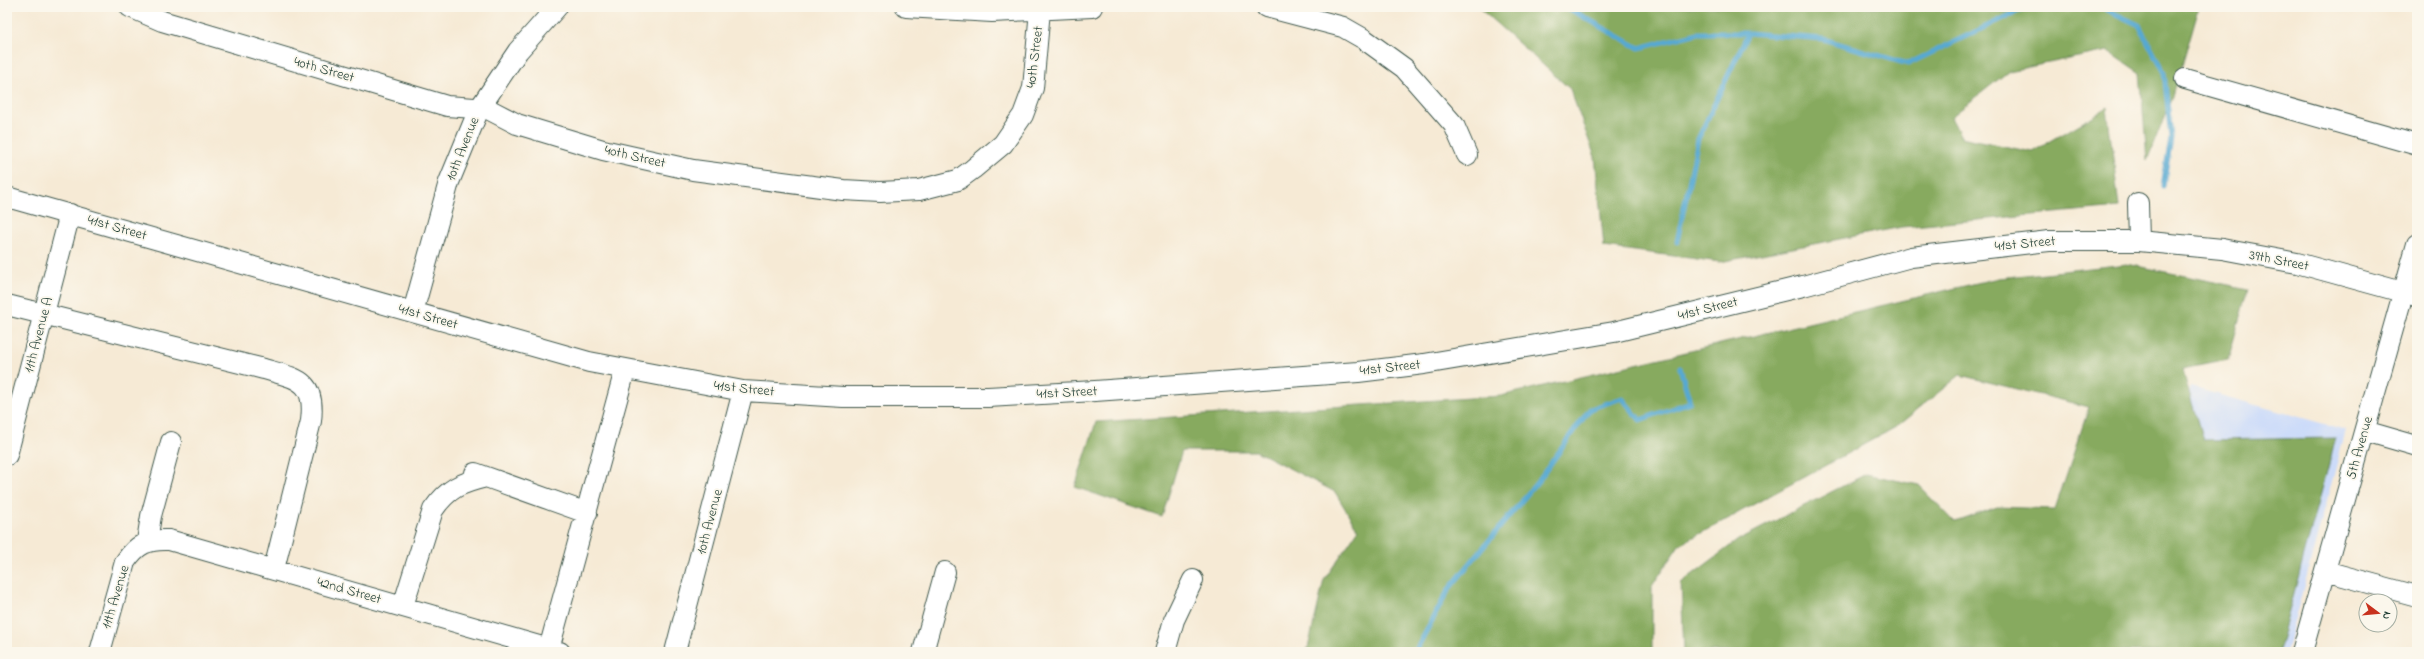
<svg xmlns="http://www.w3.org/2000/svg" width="2424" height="659" viewBox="0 0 2424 659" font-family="'Indie Flower',sans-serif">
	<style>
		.built { fill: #ccdbf9 }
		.forest { fill: #87aa5f; stroke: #53744a }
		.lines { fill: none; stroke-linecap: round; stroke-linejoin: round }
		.stream { stroke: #57a9d2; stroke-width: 5 }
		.minor-casing { stroke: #3f574c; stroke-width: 22 }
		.minor { stroke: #fff; stroke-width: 20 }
		.labels { text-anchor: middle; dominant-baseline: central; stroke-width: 3.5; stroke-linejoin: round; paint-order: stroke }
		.street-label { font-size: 14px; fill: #1f3d34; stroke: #fbf7ec }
	</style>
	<rect width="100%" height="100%" fill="#fbf7ec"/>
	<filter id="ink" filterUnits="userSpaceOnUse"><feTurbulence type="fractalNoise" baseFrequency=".025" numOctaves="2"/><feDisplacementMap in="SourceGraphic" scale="8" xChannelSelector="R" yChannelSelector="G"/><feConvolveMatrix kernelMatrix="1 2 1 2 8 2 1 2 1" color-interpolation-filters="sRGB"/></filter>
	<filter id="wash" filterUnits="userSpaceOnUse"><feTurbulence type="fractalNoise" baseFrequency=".012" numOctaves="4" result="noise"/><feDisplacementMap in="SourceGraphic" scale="16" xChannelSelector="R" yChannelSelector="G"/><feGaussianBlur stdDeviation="0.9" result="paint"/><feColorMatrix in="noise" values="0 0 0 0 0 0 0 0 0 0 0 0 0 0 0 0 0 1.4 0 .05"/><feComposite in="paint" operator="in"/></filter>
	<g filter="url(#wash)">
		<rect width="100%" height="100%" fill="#f6ead5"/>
		<path class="built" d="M2191,387L2346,430L2286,652H2113Z"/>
		<path class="forest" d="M1478,7H2199L2177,83L2147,161L2140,73L2108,51L2009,71L1951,117L1961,137L2032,152L2107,108L2119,207L1902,227L1720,262L1604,247L1595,157L1570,89Z
			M2127,264L2248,289L2228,360L2182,369L2203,440L2336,438L2278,652H1684L1681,583L1738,540L1866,474L1919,485L1955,522L1997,507L2055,509L2089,407L1960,375L1896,427L1679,545L1652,586V652H1307L1324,580L1358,530L1335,492L1256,451H1182L1162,517L1075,487L1096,422L1501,396L1998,278Z"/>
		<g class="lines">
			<path class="stream" d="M1566,7L1639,48L1698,33H1748L1823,39L1908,64L2027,7
				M2101,7L2139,25L2164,73L2171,138L2163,186
				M1677,242L1698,139L1748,33
				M1415,652L1449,589L1538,481L1590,409L1622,398L1640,420L1690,402L1680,368"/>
		</g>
	</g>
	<g filter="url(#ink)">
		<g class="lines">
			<g class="minor-casing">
				<path id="minor" d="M130,7L162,21L447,106L488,109L517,124L603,150L693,170L843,190L880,192L919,190L958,180L973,169L1003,144L1023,115L1033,88L1040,10
					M906,7L992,12L1092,7
					M1266,7L1343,27L1364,39L1404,68L1454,125L1467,155
					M2185,79L2417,145
					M7,197L589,362L743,391L843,397H988L1095,391L1358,372L1424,364L1614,332L1803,286L1911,257L2049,241H2139L2222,249L2297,263L2417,296
					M2138,203L2139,241
					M7,305L264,369C298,379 316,380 311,421L274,569
					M413,312L449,182L479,109L518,51L557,7
					M2365,431L2417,446
					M7,455L70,214
					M475,473L587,513
					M147,541L151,516L171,442
					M2325,571L2417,596
					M403,606L433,510C448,488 461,483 486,477
					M549,649L625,370
					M100,652L125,562C137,544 148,539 169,540L560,652
					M675,652L743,391
					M923,652L945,572
					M1165,652L1174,620L1193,580
					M2302,652L2417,244"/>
			</g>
			<use href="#minor" class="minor"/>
		</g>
	</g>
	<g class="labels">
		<g class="street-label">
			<text transform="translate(1035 57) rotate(-83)">40th Street</text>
			<text transform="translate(324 70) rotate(16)">40th Street</text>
			<text transform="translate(463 149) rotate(-68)">10th Avenue</text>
			<text transform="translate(635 157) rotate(13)">40th Street</text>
			<text transform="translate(117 228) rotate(16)">41st Street</text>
			<text transform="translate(2025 244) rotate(-5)">41st Street</text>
			<text transform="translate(2279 261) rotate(11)">39th Street</text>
			<text transform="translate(1708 309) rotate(-14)">41st Street</text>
			<text transform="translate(428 317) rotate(16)">41st Street</text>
			<text transform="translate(39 335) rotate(-75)">11th Avenue A</text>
			<text transform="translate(1390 368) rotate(-6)">41st Street</text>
			<text transform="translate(744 389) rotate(6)">41st Street</text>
			<text transform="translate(1067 393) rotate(-3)">41st Street</text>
			<text transform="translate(2360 448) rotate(-74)">5th Avenue</text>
			<text transform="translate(710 522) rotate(-75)">10th Avenue</text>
			<text transform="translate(349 591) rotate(16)">42nd Street</text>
			<text transform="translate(116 597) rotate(-73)">11th Avenue</text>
		</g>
	</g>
	<rect width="2424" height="659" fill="none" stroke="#fbf7ec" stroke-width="24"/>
	<g transform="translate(2378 613) rotate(106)"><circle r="19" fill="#fbf7ec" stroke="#a3ada2"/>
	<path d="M0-3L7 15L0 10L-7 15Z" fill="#c8321e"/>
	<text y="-6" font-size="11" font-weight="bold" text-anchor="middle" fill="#1f3d34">N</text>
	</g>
</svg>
